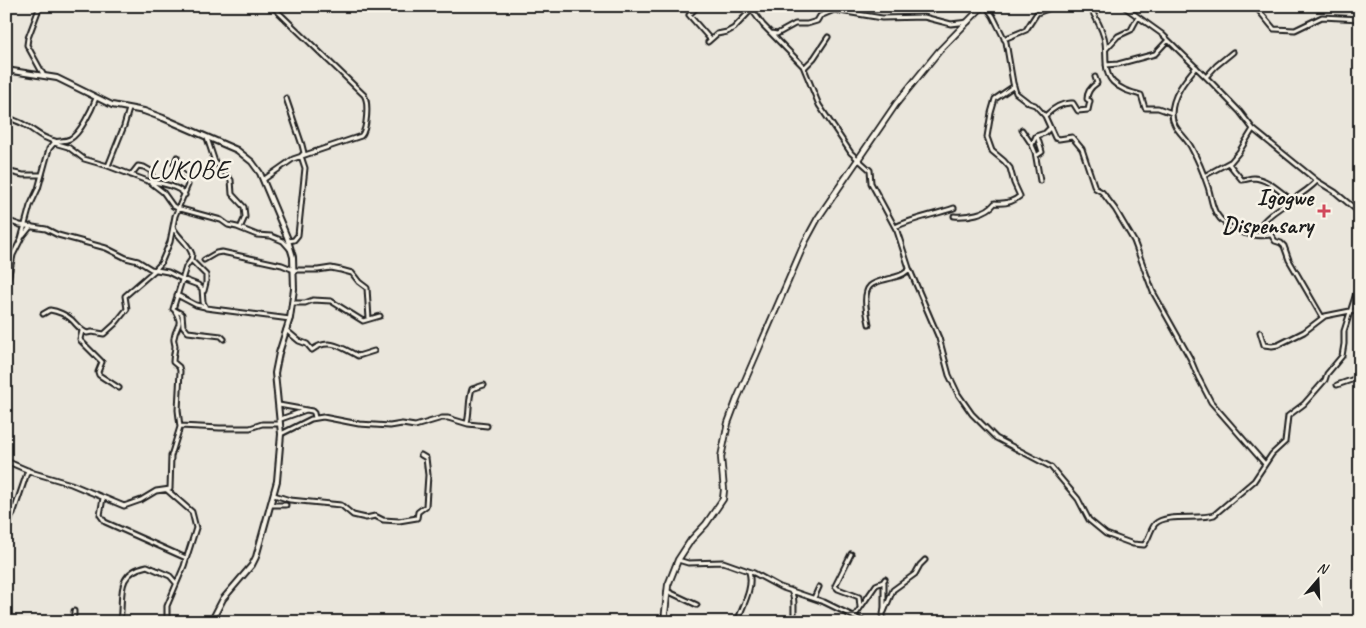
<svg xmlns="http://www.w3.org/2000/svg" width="1366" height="628" viewBox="0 0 1366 628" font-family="Caveat,sans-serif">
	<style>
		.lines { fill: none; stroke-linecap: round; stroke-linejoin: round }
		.minor-casing { stroke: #1c1c1c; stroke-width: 7 }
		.tertiary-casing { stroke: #1c1c1c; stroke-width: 8 }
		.secondary-casing { stroke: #1c1c1c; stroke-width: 8 }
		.minor { stroke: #f7f3e8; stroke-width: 3 }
		.tertiary { stroke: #f7f3e8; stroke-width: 4 }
		.secondary { stroke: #f7f3e8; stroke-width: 4.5 }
		.poi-dot { fill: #d1495b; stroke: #f7f3e8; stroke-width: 2 }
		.labels { text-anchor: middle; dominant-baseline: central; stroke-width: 5; stroke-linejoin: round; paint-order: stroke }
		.poi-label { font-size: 24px; font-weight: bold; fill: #1c1c1c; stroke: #f7f3e8; text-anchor: end }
		.quarter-label { font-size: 26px; letter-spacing: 1px; fill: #1c1c1c; stroke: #f7f3e8 }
	</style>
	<rect width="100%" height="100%" fill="#eae6dc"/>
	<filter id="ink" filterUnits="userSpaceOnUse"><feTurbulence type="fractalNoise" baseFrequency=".02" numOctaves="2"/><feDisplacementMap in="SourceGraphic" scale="10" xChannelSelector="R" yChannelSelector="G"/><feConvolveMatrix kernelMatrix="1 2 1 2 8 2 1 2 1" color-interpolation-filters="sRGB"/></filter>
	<g filter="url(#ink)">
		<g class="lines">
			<g class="minor-casing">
				<path id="minor" d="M40,6L28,38L27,45L43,74
					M698,6L689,15L710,39
					M749,6L763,25L803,66L819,105L851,153L870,170L871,183L897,231L909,268L939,338L949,375L958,394L972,414L996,438L1051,467L1078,499L1089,520L1106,534L1133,544L1144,545C1149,539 1150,530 1155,524C1166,513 1199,520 1214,515L1254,481L1272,454L1285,442L1288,416L1304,404L1325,380L1327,374L1342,356L1344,344V331L1360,281
					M986,6L993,16L1006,42L1013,83L1016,93L1029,103L1035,105L1045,116L1055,138L1059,139L1072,137L1082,149L1095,188L1102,192L1115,209L1134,241L1153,292L1190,358L1198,377L1211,402L1265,464
					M1089,6C1095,16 1101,26 1104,37C1108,51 1102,71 1113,82C1121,90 1131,92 1141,95L1145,108H1158L1172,113
					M1123,6L1162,34L1212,83L1240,112L1253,129L1317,181L1335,192L1360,213
					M1193,6H1199
					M1255,6L1274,29L1295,30L1322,17L1360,19
					M771,33L777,34L795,24H807L817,21L820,16L834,10L882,18L924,17L951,24L968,22
					M1004,39L1026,30L1037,13L1056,6
					M708,42L717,34L727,32L734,28L751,10L752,6
					M1106,49L1118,36L1131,30L1138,17
					M1106,65L1118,64L1155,54L1168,40
					M1196,67C1185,80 1172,96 1172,114C1172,129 1186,136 1192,149C1198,160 1203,172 1207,184C1211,194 1211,205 1216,213C1226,230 1251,238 1270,235
					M804,68L814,58L828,37
					M1206,77L1216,66L1233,52
					M286,98L302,145L304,153L301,156L305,168L298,235L294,240L288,241
					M6,114C11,121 17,120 23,124C36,131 40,138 55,141
					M1045,116C1053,108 1062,102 1073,103L1078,111L1088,110L1090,101L1087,99C1087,92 1091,87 1097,83L1095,77
					M1253,129L1239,152L1229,164L1242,180C1246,180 1249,178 1254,178C1269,179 1281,193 1293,201
					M1022,130L1032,145
					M207,138L215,162L231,180L232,194L244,207L245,217L240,228
					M54,142C59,140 64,142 70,139C80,134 92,109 96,98
					M1036,156L1042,152L1037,136
					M108,166L124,126L129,109
					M6,171L23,175H41
					M131,175L138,166L144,167L151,171L153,184
					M1204,176L1230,162
					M263,180L293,159L361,136C367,130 369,102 364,95L272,6
					M1040,181L1035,152L1032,145L1036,136L1045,133L1050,128
					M1317,181C1301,198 1278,205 1263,222L1275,241L1281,243L1284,246L1289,260L1322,317
					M153,182C162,183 180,187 185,195
					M954,216C967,217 987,214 995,203C1004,204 1013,202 1020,196L1014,183L1010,168L1004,161L992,151L987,137L991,113L995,99L1014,86
					M6,220L20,225L46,229L58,235L106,248L126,258L138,261L151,269L168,272L182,279L198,285L202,289L203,302L206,308L290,319
					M173,227C178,238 187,241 192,254L191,260L186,267L173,309L182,314L183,326L188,332L221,336L224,339
					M895,227C914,218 934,215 954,208
					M23,236L31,226
					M191,260L206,275V283L204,291
					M204,260L216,253L222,252L282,265L294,270H318L331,268L341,270L352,273L359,282L367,288L369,319
					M6,289L13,255L21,239L30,206L38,189L49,149L54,143L68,147L84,159L108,166L150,182L163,192L173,206L177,208L221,220L228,225L237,227L257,235L271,236L283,241L290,249
					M177,295L196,305L205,307
					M292,303H305L313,300L331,301L363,321L380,316
					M43,314L50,310C57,311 67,315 72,320C77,325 80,330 87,333L92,332L104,334L115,324L127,309L125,296L155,270L161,263L170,242L175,216L188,185L187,179L174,164L177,157
					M869,324C867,314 862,294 870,286C875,281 885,280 892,278C898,276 905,275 909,269
					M286,330L299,341L307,344L312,350C329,337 342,348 358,356L374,351
					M82,331L80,339L81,341L102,362L98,372L99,375L119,388
					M1260,332L1264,345L1272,346L1278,345L1304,332L1325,316L1350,311L1360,312
					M1337,385L1360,377
					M279,405L312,411L314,413L315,418
					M281,419L306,410
					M467,423C470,412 468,400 472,389L484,385
					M180,426L220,428H250L262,424H280
					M281,434L311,419L323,417L359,424L390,426L402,424L415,426L442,418H448L468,424L487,426
					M6,461L34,473L71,484L124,506L141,500L156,491L170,489L171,456L180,427L178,410L180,371L179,367L173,362C173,356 175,351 175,346C175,344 173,339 174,338C176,324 184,327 175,311
					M274,495L290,500L341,505L353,515L366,518L375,516L383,520L399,521L417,518L418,512L426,506L428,475L426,458L421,455
					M103,498L100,515L105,522L186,558
					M6,501L14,509
					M271,505H286
					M6,521L13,514L28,470
					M6,541L11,517
					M851,554L835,586L838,589L859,597L860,607
					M678,560L688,563L723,562L754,573L780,587L824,602L865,622
					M790,590C797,598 792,612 795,622
					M667,591L697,605
					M814,598L819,587
					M884,612L893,590L915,574L920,565L925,560
					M854,617L876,585L883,582L885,579
					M71,622L74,615V611
					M120,622C124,597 114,573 147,566L170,576L176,583
					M167,622V606L184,566L196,528L192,512L167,490
					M737,622C742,607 754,588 749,572
					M882,622L884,607V582"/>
			</g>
			<g class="tertiary-casing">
				<path id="tertiary" d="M6,70L57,78L112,105L144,111L163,118L237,150L252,162L260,173L287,237L293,257L294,289L290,318L279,353L275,373L281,434L277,481L256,557L252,565L223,599L211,622"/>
			</g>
			<g class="secondary-casing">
				<path id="secondary" d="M664,622L668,585L678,560L691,540L706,524L723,499L724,490L721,457L728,423L737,399L805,242L818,218L896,104L939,51L983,6"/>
			</g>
			<use href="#minor" class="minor"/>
			<use href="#tertiary" class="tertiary"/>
			<use href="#secondary" class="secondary"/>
		</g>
	</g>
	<path class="poi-dot" d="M1321.5 203.5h5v5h5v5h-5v5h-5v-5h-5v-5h5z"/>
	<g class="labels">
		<g class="poi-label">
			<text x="1313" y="197">Igogwe<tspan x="1313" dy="28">Dispensary</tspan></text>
		</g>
		<g class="quarter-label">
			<text x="189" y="169">LUKOBE</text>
		</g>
	</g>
	<rect width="1366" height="628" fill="none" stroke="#f7f3e8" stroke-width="25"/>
	<rect x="12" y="12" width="1341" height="603" fill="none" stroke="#1c1c1c" stroke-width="2" filter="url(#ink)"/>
	<g transform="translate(1318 580) rotate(19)" stroke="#f7f3e8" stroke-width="4" paint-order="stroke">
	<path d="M0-4L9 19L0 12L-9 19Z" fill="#1c1c1c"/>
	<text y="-8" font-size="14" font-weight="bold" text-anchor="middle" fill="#1c1c1c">N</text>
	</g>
</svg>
